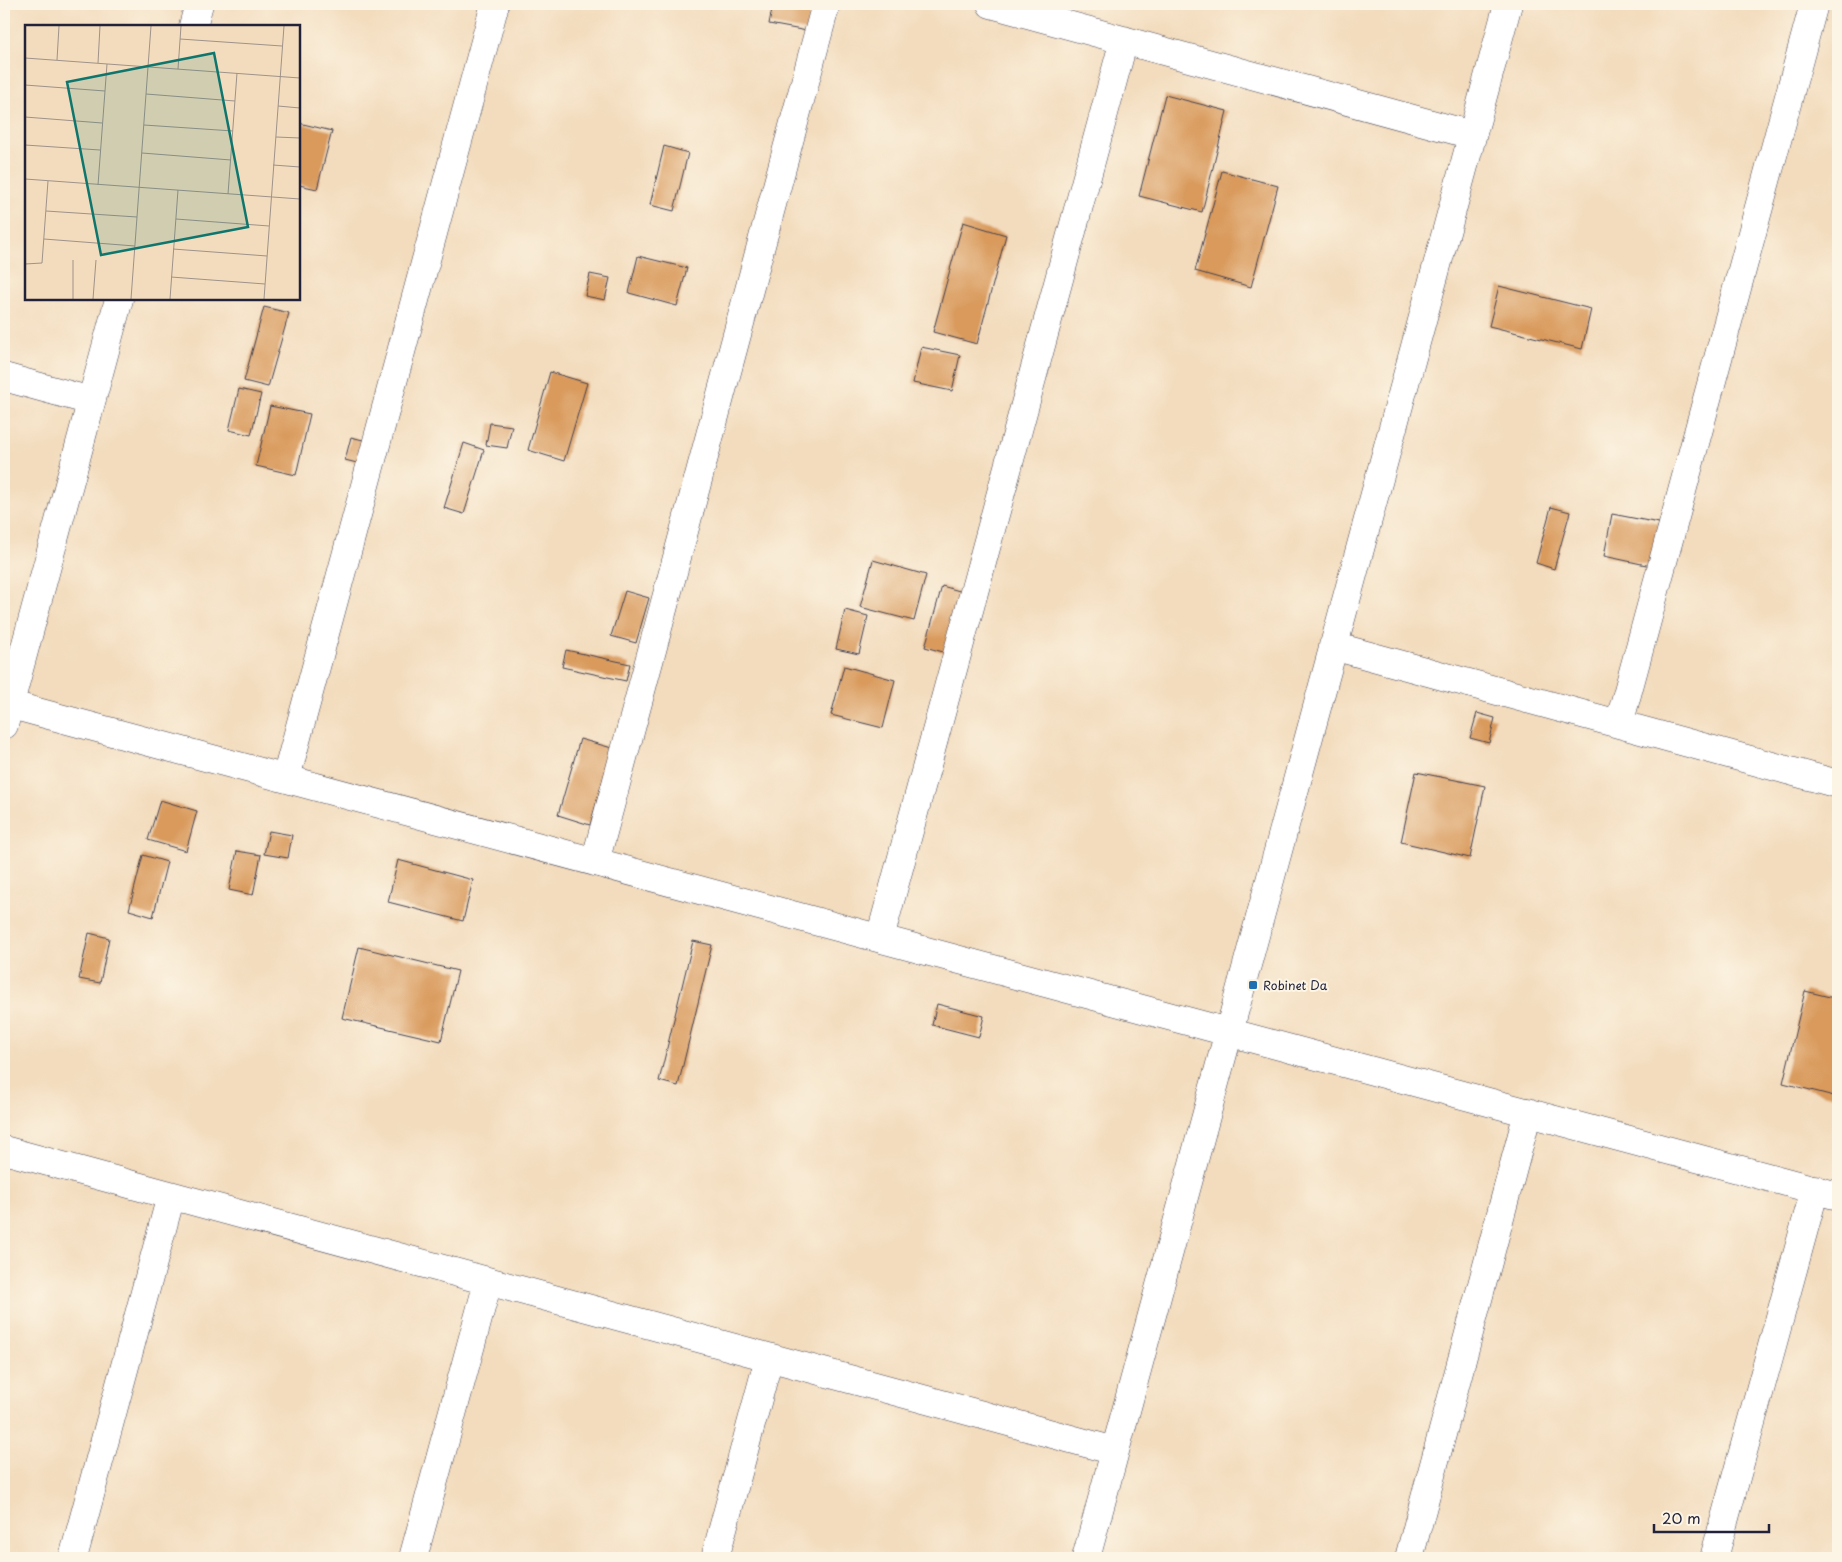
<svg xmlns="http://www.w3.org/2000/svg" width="1842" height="1562" viewBox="0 0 1842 1562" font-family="'Playpen Sans',sans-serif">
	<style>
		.building { fill: #d99a5b }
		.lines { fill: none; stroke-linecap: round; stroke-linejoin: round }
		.minor-casing { stroke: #413e4e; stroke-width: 29 }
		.minor { stroke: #fff; stroke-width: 28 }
		.poi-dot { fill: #1f6fb2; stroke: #fcf5e5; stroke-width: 2 }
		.labels { text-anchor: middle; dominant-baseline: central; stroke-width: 4; stroke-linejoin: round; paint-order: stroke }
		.poi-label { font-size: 12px; fill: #22223b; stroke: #fcf5e5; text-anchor: start }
		.inset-road { fill: none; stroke: #9f9289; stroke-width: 1 }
		.view { fill: #0f766e; fill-opacity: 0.15; stroke: #0f766e; stroke-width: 2.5 }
		.inset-edge { fill: none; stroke: #22223b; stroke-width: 2.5 }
	</style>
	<rect width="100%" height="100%" fill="#fcf5e5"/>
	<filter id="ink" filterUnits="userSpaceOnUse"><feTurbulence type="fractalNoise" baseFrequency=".02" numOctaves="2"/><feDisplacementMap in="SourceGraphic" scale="10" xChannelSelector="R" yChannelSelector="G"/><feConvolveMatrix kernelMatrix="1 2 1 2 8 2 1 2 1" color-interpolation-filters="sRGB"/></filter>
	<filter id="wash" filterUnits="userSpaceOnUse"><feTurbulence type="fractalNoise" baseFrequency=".0096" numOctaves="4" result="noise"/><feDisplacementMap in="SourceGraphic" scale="20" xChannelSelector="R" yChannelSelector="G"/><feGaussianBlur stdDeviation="1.12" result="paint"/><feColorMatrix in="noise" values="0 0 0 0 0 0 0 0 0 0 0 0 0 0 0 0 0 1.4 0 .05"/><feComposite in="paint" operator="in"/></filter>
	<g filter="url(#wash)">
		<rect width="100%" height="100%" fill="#f3dcbd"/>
		<g id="blocks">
			<path class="building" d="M773,4H812L807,31L769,24Z
				M1165,95L1227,111L1202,212L1139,196Z
				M299,123L332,131L317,189L299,185Z
				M664,146L688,153L674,211L650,205Z
				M1222,171L1278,186L1251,287L1195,271Z
				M963,222L1006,235L977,344L933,332Z
				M638,256L687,268L677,306L629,293Z
				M590,274L610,278L605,300L585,296Z
				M1499,286L1591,309L1582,349L1489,326Z
				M264,307L289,313L268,387L244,381Z
				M921,347L960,355L952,391L913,383Z
				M550,372L587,383L564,461L528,450Z
				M239,389L261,394L251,435L229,430Z
				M270,406L310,414L296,475L256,466Z
				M490,423L512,426L507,448L486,445Z
				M351,437L371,442L365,465L345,460Z
				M464,443L484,450L464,514L444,508Z
				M1551,507L1570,512L1554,569L1536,563Z
				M1612,514L1659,523L1651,566L1604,556Z
				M873,560L926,575L914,621L860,607Z
				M942,586L970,594L954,655L925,647Z
				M625,591L649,598L636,643L611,636Z
				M845,610L868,616L859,654L836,649Z
				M566,650L630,664L626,681L562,667Z
				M844,666L895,680L883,728L831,715Z
				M1477,713L1495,718L1489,743L1470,738Z
				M580,739L612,748L590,825L558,815Z
				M1416,772L1485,786L1470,858L1401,842Z
				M160,800L197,811L186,851L148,840Z
				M269,831L292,835L288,858L264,854Z
				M237,851L261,855L253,895L229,890Z
				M143,855L167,862L153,917L129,910Z
				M398,860L473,880L463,921L388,902Z
				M89,933L109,938L100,983L79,979Z
				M693,941L712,945L678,1086L659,1081Z
				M359,947L458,971L441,1041L342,1018Z
				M1805,991L1838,999V1097L1783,1083Z
				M937,1004L984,1016L979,1037L932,1025Z"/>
		</g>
	</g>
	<g filter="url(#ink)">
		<use href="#blocks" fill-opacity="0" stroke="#413e4e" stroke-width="1"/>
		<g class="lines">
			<g class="minor-casing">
				<path id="minor" d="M991,4L1472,135
					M193,26L199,4
					M4,377L91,401
					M1333,646L1838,784
					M4,703L1838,1196
					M1619,724L1814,4
					M4,725L119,299
					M286,778L495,4
					M595,862L826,4
					M880,938L1124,40
					M4,1150L1115,1451
					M73,1558L171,1196
					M413,1558L488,1282
					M715,1558L769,1358
					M1086,1558L1508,4
					M1409,1558L1528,1112
					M1714,1558L1815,1189"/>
			</g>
			<use href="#minor" class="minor"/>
		</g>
	</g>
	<rect class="poi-dot" x="1248" y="980" width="10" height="10" rx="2.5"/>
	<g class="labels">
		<g class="poi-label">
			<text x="1263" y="985">Robinet Da</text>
		</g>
	</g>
	<g transform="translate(25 25)">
		<rect width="275" height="275" fill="#f3dcbd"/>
		<path class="inset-road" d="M155,14L257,21M0,33L275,53M32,35L34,1M73,38L75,1M153,44L156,1M0,60L80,66M121,69L210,76M253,81L275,83M0,92L77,98M119,100L208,106M251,112L275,113M0,120L75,125M117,128L206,135M248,140L275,142M0,154L275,174M73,160L82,39M203,169L212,48M21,186L112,192M151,194L244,201M19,214L110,221M148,224L242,231M48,235V274M0,239L17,238L23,156M146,252L240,259M68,274L71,235M106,274L126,1M145,274L153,165M239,274L259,1"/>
		<path class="view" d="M189,28L223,202L76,230L42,57Z"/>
		<rect width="275" height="275" class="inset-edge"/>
	</g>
	<rect width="1842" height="1562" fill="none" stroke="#fcf5e5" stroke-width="20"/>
	<path d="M1654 1524v8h115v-8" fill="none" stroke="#22223b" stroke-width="2.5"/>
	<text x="1662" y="1524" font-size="15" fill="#22223b" stroke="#fcf5e5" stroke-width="4" paint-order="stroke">20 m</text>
</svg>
